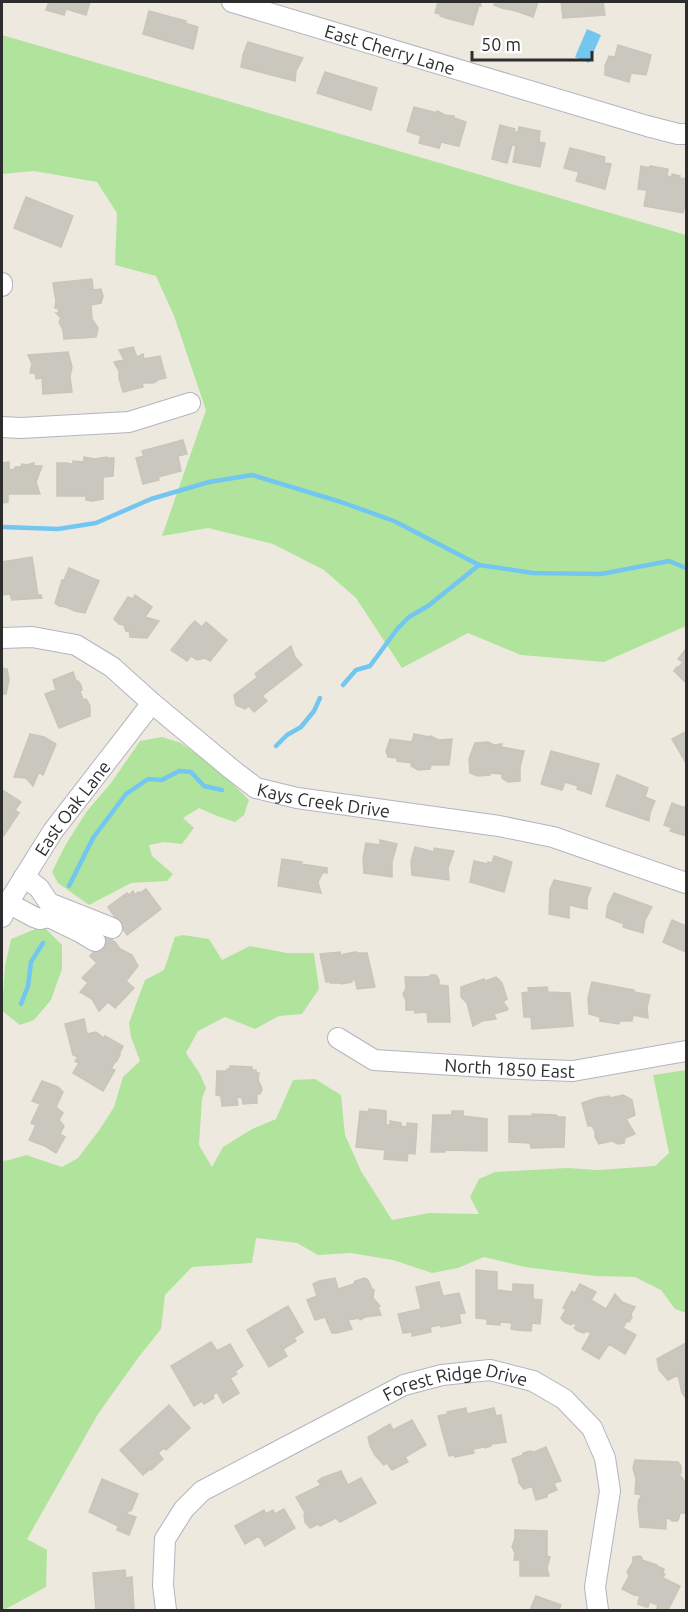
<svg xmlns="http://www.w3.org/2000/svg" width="688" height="1612" viewBox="0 0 688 1612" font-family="Ubuntu,sans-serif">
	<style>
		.green { fill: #b0e49c }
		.water { fill: #73c6f0 }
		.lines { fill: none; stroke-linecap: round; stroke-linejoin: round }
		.stream { stroke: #73c6f0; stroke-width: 4.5 }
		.building { fill: #cac7be; stroke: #cac5b9; stroke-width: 1.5 }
		.minor-casing { stroke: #b3b4c0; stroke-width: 22 }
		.minor { stroke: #fff; stroke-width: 20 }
		.labels { text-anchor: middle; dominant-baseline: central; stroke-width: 6; stroke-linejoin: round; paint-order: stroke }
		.street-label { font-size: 18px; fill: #2d2d2d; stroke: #fff }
	</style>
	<rect width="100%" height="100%" fill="#eee9df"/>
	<path class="green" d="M2,35L686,235V626L604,662L521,655L468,633L402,668L356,598L324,570L273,544L208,528L162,536L206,410L174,316L156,276L115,265L117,213L97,182L34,171L2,174Z
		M162,737L181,743L221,772L249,800L244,815L235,822L217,816L199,808L183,818L194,828L182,844L164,842L149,845L152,856L173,874L167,881L131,883L89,905L58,883L52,872L66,844L87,811L111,783L140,741Z
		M43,926L62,945V969L51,1000L34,1020L20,1025L2,1011L5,966L11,939Z
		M183,935L209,939L222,960L250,946L287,953H314L319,989L302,1014L279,1016L255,1029L225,1017L198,1031L186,1053L200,1074L206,1088L202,1099L199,1145L212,1167L223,1147L252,1129L276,1119L293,1080L315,1079L341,1095L345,1135L361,1171L392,1220L429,1213L479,1214L470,1197L479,1179L495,1172L567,1168L598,1170L655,1166L669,1153L653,1075L686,1070V1313L675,1309L661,1290L635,1277L596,1276L525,1267L484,1257L458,1268L432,1273L393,1260L351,1253L318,1255L297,1243L256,1238L252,1263L192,1267L165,1295L161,1329L138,1358L98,1414L27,1539L47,1550L46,1587L4,1610H2V1161L9,1160L26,1155L62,1167L78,1158L100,1129L114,1107L123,1077L140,1061L131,1037L129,1023L145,980L164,970L175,937Z"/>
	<path class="water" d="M587,29L601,35L589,63L575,57Z"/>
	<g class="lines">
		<path class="stream" d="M2,527L58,529L96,523L151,499L209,482L252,475L341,502L394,521L479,565L533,573L601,574L669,561L686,568
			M343,685L356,670L370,666L398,628L409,617L428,606L479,565
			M276,746L287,735L301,727L314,711L320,698
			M69,886L93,838L126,794L148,779L162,780L179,771L191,772L204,786L222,790
			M21,1004L28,986L31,962L43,943"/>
	</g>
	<path class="building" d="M49,2H90L86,15L66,9L64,15L46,10Z
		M438,2H480L481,6L479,5L473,25L446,18L440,16V14L435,13Z
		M495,2H538L533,17L516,11L502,8L494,5Z
		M561,2H603L605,15L563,18Z
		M149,11L186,21L185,23L198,27L193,49L143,34Z
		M248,42L303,58L296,71L295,81L241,67L243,55Z
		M618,45L651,55L646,75L631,73L629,82L605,75V66L609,56L615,57Z
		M325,72L377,88L371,110L317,93Z
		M414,107L437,113V111L445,115L454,116V118L466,122L459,146L441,142L439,148L419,143L421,136L407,131Z
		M500,125L515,129L514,132H518L519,127L540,131L539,142L545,143L540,167L513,162L516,146L512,145L507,163L492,159Z
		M570,148L605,157L604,163L611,164L605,189L576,181L579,172L564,168Z
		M641,166L650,168V166L668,169L667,176L672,177V174L680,176L679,178L686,179V201L683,213L644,206L647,190L638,189Z
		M26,197L73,216L61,247L14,228Z
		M92,279L93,290L101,289L103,296L101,303L91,305L92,319L98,328L96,337L64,339L63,330L59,322L61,318L56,313H59L58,308H55L56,301L53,283Z
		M133,347L137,357L143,354L144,359L160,356L166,378L157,380V381L153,383H142L143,387L123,392L119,378V371L114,362L124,360L119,350Z
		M68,352L72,367L70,376L72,392L43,394L42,378L36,379L35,373H30L32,364L28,355Z
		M183,440L187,454L178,456L181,471L158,477L159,480L143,484L136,458L144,456L142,451Z
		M84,457L94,459L107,457V458H114L113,476L103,477V499L92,501L86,500V496H57V463H67L71,464H73V461L84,462Z
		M9,462V470L15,469V467H21L22,464L26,465L34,463V466H42L36,482L40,494H8V502L2,503V463Z
		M32,557L38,595H41L42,598L12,600L10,594L2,595V562Z
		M69,568L99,581L85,613L75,611L66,607L59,606L55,603L62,580H64Z
		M135,595L152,607L145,617L159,621L147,638L130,637L129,630L126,631L124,625L119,624L114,619L128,597L133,599Z
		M195,621L202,627L206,622L227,640L210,661L205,658L197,660L191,656L187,661L171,650L190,626Z
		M291,646L295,657L302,665L262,696L267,701L254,712L249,706L245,709L236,705L234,695L258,677L255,674Z
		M686,649V683L674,671L677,667L678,668L683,662L678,659Z
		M2,662L3,669H7L9,680L6,694H2Z
		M73,672L76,681H78L81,685L82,690L80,691L83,700L86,699L90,706V716L59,728L45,694L56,690L53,680Z
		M685,732L686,735V763L672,739Z
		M30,734L44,737L56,744L43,775L39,772L33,786L26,778L14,777Z
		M414,734L430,737V736L439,740L452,739L449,765H431L430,769L418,770L411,766L412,763L397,761V758L388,757L386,751L390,739L412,742Z
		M488,742L494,745L502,744L501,747L524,751L520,767V781L508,782L502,778V774L490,773V775L478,776L470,773L469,759L475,743Z
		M551,751L599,764L591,794L577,789L578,786L565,782L562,790L541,784Z
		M617,775L648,788L645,797L655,801L650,813L649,821L606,806Z
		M2,790L21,802L15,810L19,813L2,838Z
		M672,803L685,808L686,803V836L670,831L672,828L664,825Z
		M380,840L397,844L392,862V877L364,873L363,858L366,843L380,845Z
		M415,847L434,852V848L454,851L448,868L449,880L412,875L411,861Z
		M494,856L512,862L504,892L470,882L474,861L488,864V862L492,863Z
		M282,859L302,862L301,864L327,868V873L323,872L318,882L321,893L278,886Z
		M554,880L591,888L587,898V909L569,905V918L549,914L550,890Z
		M146,889L161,909L127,935L108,907L127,893L129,895L133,891L135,895L138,892L140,893Z
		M614,893L652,907L645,920L643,933L623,927L624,924L606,917L608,905Z
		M672,920L686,926V952L663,942Z
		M107,937L115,942L120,949L132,955L138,966L126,981L134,988L115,1008L108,1002L99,1011L92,999L80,992L88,983L82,978L97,963L90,956Z
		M340,952V955L356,952V953H367L375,987L357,989L355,979L352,980V982L341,984L340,983H330V981L326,982L320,954Z
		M431,975H436L439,980V985L448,986L450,1022H428L427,1012L415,1013V1010H406V1001L403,994L406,988L405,977H428Z
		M496,977L502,983L507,999L503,1002L508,1009L507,1010L494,1014L496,1019L482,1021L473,1026L467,1003L461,997V987L484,979L485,981Z
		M592,982L634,990V992L650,995L647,1007L648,1018L633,1015L632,1021H620L619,1024L600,1021V1017L589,1014L588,998Z
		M547,987L548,992L570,993L573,1026L532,1029L531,1017H524L522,993L529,992L528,988Z
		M84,1019L87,1034L96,1032L104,1038L105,1036L123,1046L119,1055H120L116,1062H115L111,1069L115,1070L103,1091L73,1073L79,1063L75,1061L78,1057L73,1055L65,1024Z
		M230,1066L252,1067V1070H256V1073H259L258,1080L261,1086L262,1090L260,1094H257V1103L243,1104L242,1098L237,1097L238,1105L222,1106L221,1096L216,1095L217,1071H227V1069H230Z
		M42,1081L58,1087L63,1092L56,1107L63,1113L59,1120L64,1126L60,1134L65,1137L56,1153L45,1146L29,1140L36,1125L31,1123L40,1104L32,1101Z
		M623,1095L632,1100L635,1115L626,1119L635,1134L625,1138L624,1143L618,1144L612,1141L599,1144L595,1137V1131L592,1126H588L582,1103L597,1098L609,1096L610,1098Z
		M369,1109L386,1111V1125H390V1121L401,1123V1126L407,1127V1123L417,1124L415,1154L408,1153L407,1161L384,1159L385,1150L356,1147L360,1111L368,1112Z
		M452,1111H463V1116L487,1119V1151L445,1150V1152H431L433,1115H452Z
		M532,1114L556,1115L559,1117H565L564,1147L531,1148L530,1143L509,1142V1116H533Z
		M476,1270L497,1272V1290L513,1292V1284L533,1285V1299L542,1300L540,1324L532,1323L531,1331L517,1330L511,1329L512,1323L500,1322V1325L487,1324V1319L476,1318Z
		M335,1278L338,1289L354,1284L355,1281L365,1278L368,1280L373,1291L374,1290L373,1298L380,1306L378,1307L381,1315L365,1317L360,1320L359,1318L348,1320L352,1329L337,1333H332L325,1317L315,1320L307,1300L317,1296L313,1284L319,1281Z
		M439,1282L443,1296L459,1293L465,1313L459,1314L461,1323L441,1327L440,1325L430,1327L431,1332L412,1336V1332L403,1333L398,1314L421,1309L416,1287Z
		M580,1284L596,1292L591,1300L606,1309L615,1294L622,1302L635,1307L631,1314L632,1317L629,1322L627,1321L623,1328L636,1335L625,1354L609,1344L599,1359L582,1349L591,1333L586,1331L584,1333L578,1331L574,1328L577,1325L572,1323L571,1325L564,1322L561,1318L566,1310L563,1308L572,1291L575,1293Z
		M288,1306L303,1332L294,1338L296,1341L283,1349L287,1356L269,1367L247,1330Z
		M211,1342L217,1351L230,1344L243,1366L235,1371L237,1374L230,1378L239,1393L223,1403L217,1392L213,1395L214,1398L204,1404L202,1401L194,1406L171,1366Z
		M686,1343V1398L682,1393L678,1375L668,1380L659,1370L657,1359Z
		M169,1405L190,1428L166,1450L164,1448L158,1453L163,1459L151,1470L150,1469L143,1475L120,1450Z
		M466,1408L467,1414L494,1408L496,1416L501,1415L506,1442L492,1444L491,1446L485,1448L484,1447L473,1449L474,1453L455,1457V1455L449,1456L438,1416L448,1414L447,1412Z
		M412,1420L426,1445L405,1457L408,1462L392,1470L387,1463L384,1465L375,1455L370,1446L368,1437L390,1424L393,1430Z
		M546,1447L561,1481L554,1483L557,1490L547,1494V1497L536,1500L532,1486L524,1489L519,1483L518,1476L512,1459L523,1455V1453L530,1451L534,1452Z
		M635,1460L678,1462L681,1466V1473L679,1474L686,1483V1513H680L679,1518L677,1521H672L669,1518L666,1519V1529L640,1527L638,1507L639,1499H641L640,1494H635L636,1479L633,1468Z
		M341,1471L348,1485L361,1478L376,1503L340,1522L336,1518L320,1526L318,1524L310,1528L305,1522L304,1514H306L296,1497L321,1485L318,1481L322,1478Z
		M102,1479L138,1494L131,1511L129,1510L127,1514L136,1517L129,1535L117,1530L118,1526L89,1512Z
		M284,1509L295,1528L265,1546L259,1536L245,1544L235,1526L264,1510L266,1514L273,1510L275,1514Z
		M515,1530L547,1531V1556L550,1557L547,1568L549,1576H520V1560H514L515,1553L512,1547L515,1538Z
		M640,1556L642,1558V1560L657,1565V1566L664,1569L663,1574H665L663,1578L680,1586L668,1610H661L657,1608L658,1605L652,1603L651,1600L648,1607H646L638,1604L639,1603L638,1602L640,1596L634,1595L622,1589L629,1576L627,1572L633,1562V1557Z
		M125,1570L126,1578L132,1577L134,1610H96L93,1573Z
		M536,1596L561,1605L559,1610H530Z"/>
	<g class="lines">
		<g class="minor-casing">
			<g id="minor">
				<path id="s1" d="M232,2L647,126L678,134H686"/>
				<path d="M2,286V283"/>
				<path d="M2,427L21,428L129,422L190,403"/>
				<path id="s2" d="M2,638L32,637L76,645L112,667L152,703L230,768L256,788L297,798L499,826L553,837L686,883"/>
				<path d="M24,877L39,888L49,903L112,928"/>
				<path d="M8,903L34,917L40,919L49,917L80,932L95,941"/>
				<path id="s3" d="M2,917L8,903L53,831L152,703"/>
				<path id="s4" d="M338,1038L374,1060L518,1069L573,1071L686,1051"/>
				<path id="s5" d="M166,1610L163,1585L165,1539L184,1509L202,1491L404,1385L442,1375L490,1370L533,1381L564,1399L592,1428L605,1458L610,1491L595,1587L598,1610"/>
			</g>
		</g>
		<use href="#minor" class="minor"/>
	</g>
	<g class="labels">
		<g class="street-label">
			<text stroke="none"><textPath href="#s1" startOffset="165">East Cherry Lane</textPath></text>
			<text stroke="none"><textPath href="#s2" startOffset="374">Kays Creek Drive</textPath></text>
			<text stroke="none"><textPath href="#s3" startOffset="130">East Oak Lane</textPath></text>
			<text stroke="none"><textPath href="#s4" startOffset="178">North 1850 East</textPath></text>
			<text stroke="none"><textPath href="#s5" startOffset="412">Forest Ridge Drive</textPath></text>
		</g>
	</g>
	<rect width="688" height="1612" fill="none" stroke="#2d2d2d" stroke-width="6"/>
	<path d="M472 51v9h120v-9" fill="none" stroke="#2d2d2d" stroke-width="3"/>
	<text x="481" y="51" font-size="18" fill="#2d2d2d" stroke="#ffffff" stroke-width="4.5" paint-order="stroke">50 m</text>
</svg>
